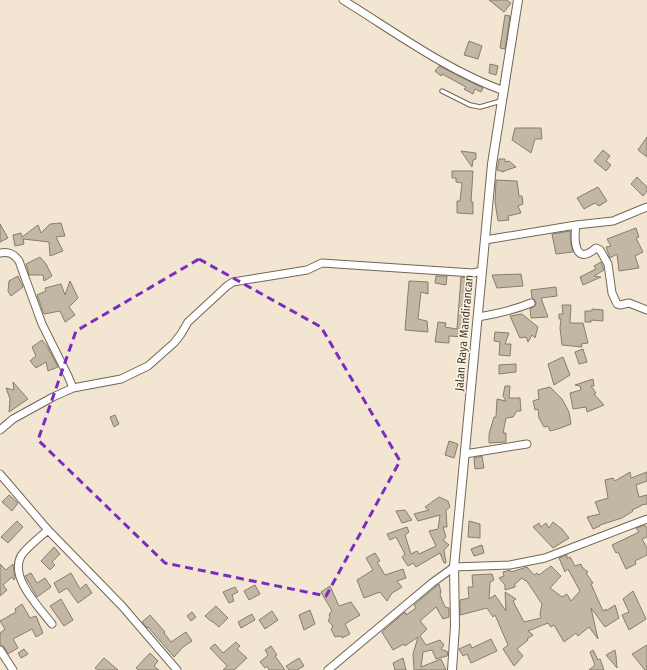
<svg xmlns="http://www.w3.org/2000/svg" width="647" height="670" viewBox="0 0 647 670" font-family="'Fira Sans Condensed',sans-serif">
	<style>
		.building { fill: #c2b7a5; stroke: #887d6c }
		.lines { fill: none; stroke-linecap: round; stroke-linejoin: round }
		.service-casing { stroke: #716756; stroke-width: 5.5 }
		.minor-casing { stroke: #716756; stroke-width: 9 }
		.tertiary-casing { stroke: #716756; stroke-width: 10 }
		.service { stroke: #fff; stroke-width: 3.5 }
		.minor { stroke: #fff; stroke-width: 7 }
		.tertiary { stroke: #fff; stroke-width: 8 }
		.marked { fill: none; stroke: #7b2cbf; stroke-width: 3; stroke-dasharray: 8 5; stroke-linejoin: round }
		.labels { text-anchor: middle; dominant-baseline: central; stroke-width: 3; stroke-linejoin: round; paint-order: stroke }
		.street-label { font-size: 12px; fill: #3e3a32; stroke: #fdf4e4 }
	</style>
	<rect width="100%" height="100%" fill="#f2e6d3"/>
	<path class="building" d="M489,0H507L511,3L504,12Z
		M505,15L510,16L505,49L500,48Z
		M469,41L482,46L478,59L464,55Z
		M490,64L498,66L496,75L489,73Z
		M439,66L483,88L481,92L475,89L473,94L464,89L466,87L442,74L441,76L435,71Z
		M515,128H541L542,139H535L531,153L512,140Z
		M647,137V157L638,150Z
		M603,150L610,156L606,161L611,165L606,171L594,161Z
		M461,151L476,153V159L473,160L472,167Z
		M499,159H505V162L509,161L516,167L504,171V172L497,170Z
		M452,171H473L471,202H473V214L457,213V201H460L462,183L456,182V178H452Z
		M637,177L647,187V191L643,196L631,184Z
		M496,180L517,181L519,196H522L523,204L518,206L521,213L508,216L509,220L498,221L495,202Z
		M598,187L607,201L599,206L595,203L584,209L577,198Z
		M61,223L65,236L56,237L63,251L50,256L49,242L23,239L24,244L15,246L13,235L21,233L22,237L38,225L41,233L50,224Z
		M0,224L8,238L0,242Z
		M636,228L639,237L636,238L643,252L635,256L639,268L619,271L617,254L610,258L606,247L611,246L607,239Z
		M570,231L571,244L573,252L556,254L552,234Z
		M40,257L46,264L52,276L44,281L43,275H29L26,264Z
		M601,262L604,270L594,276L601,277L583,285L580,277L596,269L594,266Z
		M521,274L523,286L497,288L492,275Z
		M18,276L23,287L11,296L8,291L9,281Z
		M436,276H447L446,285L435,283Z
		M461,277L470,278L466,337L449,336V343L435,342L438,322L446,323L445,327L457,329Z
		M70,281L78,298L69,307L75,315L65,322L60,311L44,314L37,295L46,291L45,288L61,284L65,295Z
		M409,281L428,282V294L421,292L418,319L427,321L428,332L405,330Z
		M556,287L557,296L541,298L548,317L531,318L530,309L535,306L536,303L534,299L532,298L531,290Z
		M562,305H571L570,323H583L588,343L581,344L582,347L562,345L560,328L561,319H559V314H563Z
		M592,309L603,310V321L591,320V322H585V311H592Z
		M522,314L538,327L535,338L532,335L528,342L526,337L520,338L510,316Z
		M495,332L509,333L505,344H511L510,356L499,355L500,342L494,341Z
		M42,340L47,346L58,367L48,371L46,362L36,368L30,361L36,356L32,347Z
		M583,349L587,362L579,364L575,352Z
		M563,357L570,375L554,385L548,364Z
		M516,364V372L499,374V365Z
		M593,379L594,386H591L596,393L594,394L604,405L587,412L586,407L573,409L570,393L581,390L580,386L575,385Z
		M13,382L28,399L9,412L10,399L6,388L14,390Z
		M505,386H510L509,398H520L521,411H517L513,417L506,418L503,433H506V442L489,443V434L494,417H496L497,399L506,401L503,396Z
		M550,387L562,399L569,412L571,424L558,429L550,431L548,426L544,427L539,418L538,409L535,410L533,401L539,399L538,390Z
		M115,415L119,424L114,427L110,417Z
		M449,441L458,444L454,458L445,455Z
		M482,456L484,468L475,469L474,458Z
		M630,472L631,478L647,472V481L636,485L639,497L647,495V504L641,505V506L632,510L633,511L622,518L600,525V526L593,529L587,517L600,514L595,502L608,498L605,480L613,478L615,481Z
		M9,495L18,503L12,511L2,502Z
		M439,497L448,501L450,507L446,510L447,527H443L446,537L443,540L449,545L444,550L446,563H444L440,553L416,567L413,563L408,566L402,557L405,554L396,537L390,540L387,534L407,527L409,532L405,535L411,554L417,551L419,554L436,546L429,531L438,529L440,515L418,521L414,514L429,510L425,507Z
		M405,510L412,520L402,523L396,511Z
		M17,521L23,527L8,543L1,537Z
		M469,521L480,524V538L468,537Z
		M553,522L562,529L569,538L553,548L533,527L539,523L541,527L546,523L549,528Z
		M645,525L647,529V537L642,539L647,548V555L635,561L636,564L626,569L618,552L616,553L612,545L639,532L636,528Z
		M482,545L484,553L474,556L471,549Z
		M54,547L60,554L52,562L55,565L50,570L41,561Z
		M375,553L380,561L377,562L385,575L403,569L406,578L397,581L402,587L392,593L387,601L380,592L364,598L357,580L373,570L366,558Z
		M567,555V559L570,557L575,566L581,564L582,567L588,572L586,573L593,583L591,584L603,611L606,609V611L615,605L619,618L605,627L591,608L598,639L589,627L578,636L576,633L564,642L554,625L551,627L548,623L528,631L533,635L527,639L528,640L517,649L523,656L514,666L503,649L508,645L495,615L493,617L487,608L460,615V600L469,598L468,587H473L472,575L492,574L494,580L490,582L489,599L495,595L506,611L505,592L516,599L513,601L524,622L541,618L540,614L542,604L526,580L525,581L522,578L515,584V587L505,590V585L499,578L504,576L503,572L510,570L511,572L527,567L534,575L537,573L539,575L551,566L561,576L550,588L562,597L567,594L571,601L580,591L568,569L565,572L559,558Z
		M0,564L6,570L13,564L15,578L14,580L12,577L3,585L7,590L0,596Z
		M31,573L37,583L45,578L51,587L37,597L25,576Z
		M71,573L80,589L86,584L92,593L78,603L67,588L59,593L54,583Z
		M439,584L441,592L440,595L445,607L449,608V617L443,619L436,607L420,621L427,629L420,636L426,645L440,640L444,645L441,649L448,652L447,656L436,659L432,650L423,652L421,667L441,659L446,670H414L413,654L418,637L405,646L404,644L393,650L382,632L405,612L406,615L416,608L414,605Z
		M255,585L260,594L249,600L244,591Z
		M330,586L339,606L351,602L360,615L345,624L350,634L342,638V636L335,637L331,629L333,626L328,621L330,617L329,614L332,611L321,592Z
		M235,587L238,592L232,595L234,601L229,603L223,592Z
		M633,591L646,619L629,630L622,615L629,612L623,599Z
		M61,599L73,620L64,626L50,606Z
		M22,604L30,618L36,616L43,633L36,637L32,629L13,639L18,648L8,654L4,647L0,645V633L5,629L0,621L16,612L15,609Z
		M216,606L228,618L219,627L212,621V622L205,616Z
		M310,610L315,624L304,630L299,615Z
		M272,611L278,620L265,629L259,620Z
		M192,612L196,617L191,621L187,616Z
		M252,614L255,620L241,628L238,622Z
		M150,615L165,632L164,633L171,642L186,632L192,641L183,647L174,657L148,627L147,628L142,622Z
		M491,639L497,651L471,663L467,654L463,656L459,649L470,644L472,648Z
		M236,642L240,646L237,649L247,658L234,670H223L227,666L210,648L215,644L223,653Z
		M647,645V670H645L632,654Z
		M271,646L277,655L275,656L285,670H269L267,666L265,668L260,662L268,655L265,650Z
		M24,649L28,654L21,658L18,653Z
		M593,650L598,660L600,659L604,670H589L595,665L590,652Z
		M615,650L616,656L617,668L606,655Z
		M150,653L158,661L154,666L159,670H139L136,668Z
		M104,658L118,670H98L95,668Z
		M299,658L304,666L297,670H289L286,666Z
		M403,658L406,670H395L393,663Z"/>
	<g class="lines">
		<g class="service-casing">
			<path id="service" d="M442,91L470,105L480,107L501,101"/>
		</g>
		<g class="minor-casing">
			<path id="minor" d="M343,0C395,32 446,70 504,91
				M576,225C574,239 574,267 596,248L600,250L608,264L612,293L617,304L620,305L629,303L647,310
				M485,240L576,225L613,221L647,207
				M0,253C9,251 14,254 19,261L42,324L68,376L73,388
				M478,317C496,314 514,310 531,303
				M0,430L13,419L53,397L73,388L121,379L148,366L174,343L181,334L188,322L227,286L233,282L307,270L322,263L473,273L482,271
				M465,454L527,444
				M0,474L48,530L122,606L177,670
				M48,530C40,537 26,548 21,556C9,578 40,608 52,624
				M0,650L13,670
				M328,670L432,583L454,567L510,565L545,558L647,519"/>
		</g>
		<g class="tertiary-casing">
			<path id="tertiary" d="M452,670L455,626L454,567L482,271L492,164L518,0"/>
		</g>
		<use href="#service" class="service"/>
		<use href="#minor" class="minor"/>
		<use href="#tertiary" class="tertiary"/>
	</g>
	<path class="marked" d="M199,259L321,327L400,461L326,596L165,563L38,440L76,331Z"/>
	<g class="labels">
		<g class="street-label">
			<text transform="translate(464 333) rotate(-85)">Jalan Raya Mandirancan</text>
		</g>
	</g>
</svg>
